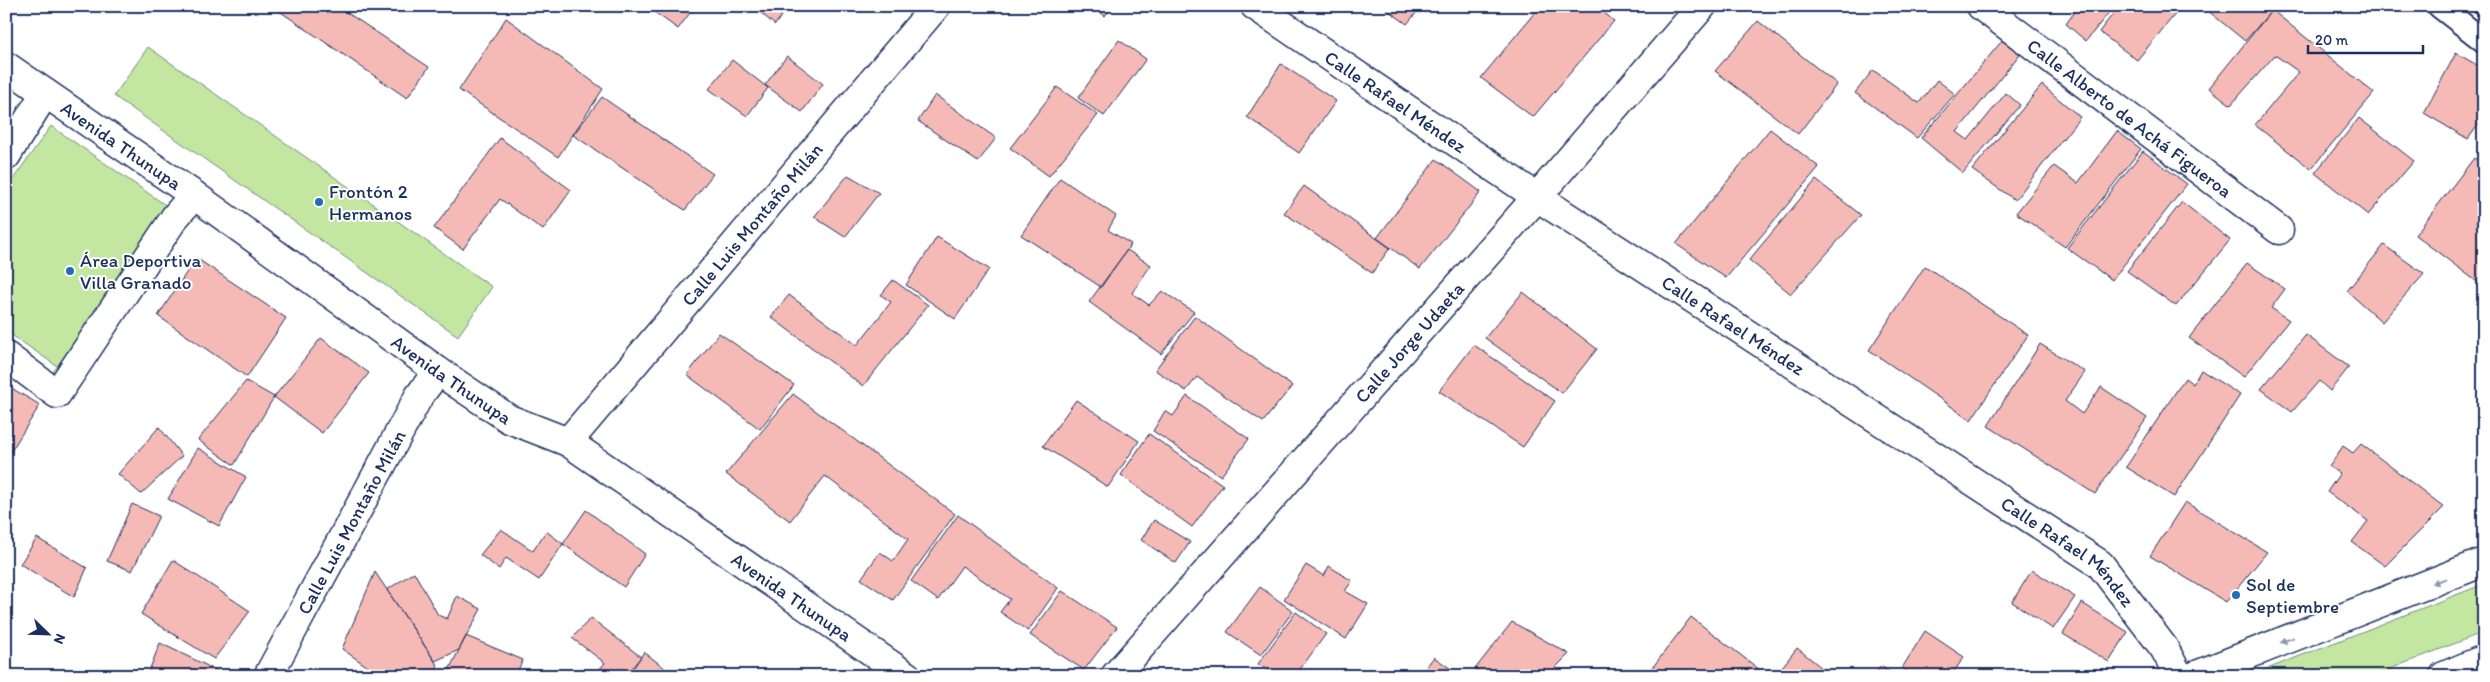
<svg xmlns="http://www.w3.org/2000/svg" width="2490" height="682" viewBox="0 0 2490 682" font-family="Itim,sans-serif">
	<style>
		.green { fill: #c3e7a1; stroke: #6f8b80 }
		.building { fill: #f6bab6; stroke: #1b2f5e }
		.lines { fill: none; stroke-linecap: round; stroke-linejoin: round }
		.lane-casing { stroke: #1b2f5e; stroke-width: 26 }
		.street-casing { stroke: #1b2f5e; stroke-width: 31 }
		.secondary-casing { stroke: #1b2f5e; stroke-width: 31 }
		.lane { stroke: #fff; stroke-width: 22 }
		.street { stroke: #fff; stroke-width: 28 }
		.secondary { stroke: #fff; stroke-width: 28 }
		.oneway { fill: #8d97ae }
		.poi-dot { fill: #1f6fb2; stroke: #fff; stroke-width: 2 }
		.labels { text-anchor: middle; dominant-baseline: central; stroke-width: 4; stroke-linejoin: round; paint-order: stroke }
		.street-label { font-size: 19px; fill: #1b2f5e; stroke: #fff }
		.poi-label { font-size: 19px; fill: #1b2f5e; stroke: #fff; text-anchor: start }
	</style>
	<rect width="100%" height="100%" fill="#fff"/>
	<filter id="ink" filterUnits="userSpaceOnUse"><feTurbulence type="fractalNoise" baseFrequency=".02" numOctaves="2"/><feDisplacementMap in="SourceGraphic" scale="10" xChannelSelector="R" yChannelSelector="G"/><feConvolveMatrix kernelMatrix="1 2 1 2 8 2 1 2 1" color-interpolation-filters="sRGB"/></filter>
	<g filter="url(#ink)">
		<path class="green" d="M148,47L492,287L458,336L114,96Z
			M51,126L174,211L64,371L6,331V189Z
			M2484,584V632L2372,676H2249Z"/>
		<path class="building" d="M272,6H337L429,67L407,98Z
			M646,6H695L678,29Z
			M753,6H788L775,25Z
			M1092,6H1112L1105,16Z
			M1382,6H1422L1407,24Z
			M1540,6H1596L1614,21L1533,117L1481,78Z
			M2079,6H2114L2086,41L2066,24Z
			M2119,6H2182L2137,60L2099,32Z
			M2202,6H2267L2272,10L2245,41Z
			M2272,10L2374,93L2311,169L2255,125L2299,72L2275,55L2231,105L2209,88Z
			M506,18L603,89L558,157L459,90Z
			M1758,21L1837,84L1798,134L1715,71Z
			M2006,36L2024,49L1957,132L1968,140L2006,93L2020,105L1963,173L1921,138Z
			M1119,40L1146,59L1104,116L1078,98Z
			M2456,53L2484,69V117L2468,139L2424,113Z
			M787,56L823,84L802,112L765,85Z
			M732,60L768,88L747,116L709,89Z
			M1281,64L1336,101L1299,153L1247,117Z
			M1873,70L1919,103L1937,80L1955,94L1917,138L1855,93Z
			M2042,85L2080,117L2015,200L1972,170Z
			M1057,87L1098,115L1049,176L1010,148Z
			M935,95L996,138L978,162L918,121Z
			M602,97L713,174L685,210L573,135Z
			M2359,118L2414,161L2368,215L2315,173Z
			M1770,129L1819,167L1726,278L1676,244Z
			M2117,131L2141,149L2065,247L2016,213L2054,166L2078,183Z
			M500,138L571,190L543,230L500,199L463,249L434,228Z
			M2143,151L2187,184L2112,280L2067,248Z
			M2474,158L2484,165V287L2415,235Z
			M1436,159L1481,192L1420,269L1377,238Z
			M848,175L879,193L845,237L814,217Z
			M1060,178L1116,216L1108,230L1131,244L1101,287L1021,235Z
			M1816,180L1861,215L1791,294L1749,260Z
			M1304,186L1390,248L1372,273L1284,213Z
			M2182,202L2230,240L2176,306L2127,271Z
			M937,237L989,269L955,319L906,285Z
			M2384,245L2424,274L2382,322L2347,291Z
			M1127,250L1151,265L1132,293L1149,305L1162,291L1194,312L1161,354L1089,302Z
			M196,258L286,318L247,377L158,316Z
			M2247,263L2285,289L2271,308L2289,320L2244,377L2189,338Z
			M1925,266L2028,335L1971,420L1869,350Z
			M893,280L928,305L863,386L771,317L789,295L857,345L891,302L881,295Z
			M1523,292L1597,349L1562,393L1485,338Z
			M1195,316L1292,386L1263,422L1197,377L1186,391L1155,370Z
			M719,333L794,385L760,429L687,375Z
			M2306,335L2349,367L2330,391L2319,381L2292,412L2261,389Z
			M321,338L369,373L322,433L274,397Z
			M2040,344L2085,372L2065,401L2082,414L2101,387L2147,418L2095,494L1988,426Z
			M1474,345L1555,401L1523,447L1439,391Z
			M2201,370L2240,395L2174,497L2126,467L2185,378L2193,384Z
			M246,381L274,397L234,465L198,440Z
			M6,385L40,405L6,459Z
			M793,394L955,514L893,600L861,579L880,552L893,561L908,539L825,476L790,521L726,474Z
			M1187,396L1249,439L1221,476L1153,431L1165,411L1173,416Z
			M1076,400L1139,441L1108,487L1043,446Z
			M159,427L182,456L141,494L118,474Z
			M1149,434L1223,485L1192,527L1121,475Z
			M2361,444L2444,507L2385,566L2352,542L2368,521L2327,492L2340,473L2329,467L2343,446L2353,453Z
			M198,448L246,477L219,526L168,499Z
			M2185,502L2267,552L2226,602L2150,556Z
			M132,504L159,516L132,571L107,561Z
			M586,510L645,554L624,587L563,544Z
			M958,515L1058,588L1028,631L1000,612L1010,599L962,566L938,600L911,581Z
			M1154,520L1190,542L1176,563L1141,540Z
			M501,529L533,551L546,531L563,544L539,580L506,558L499,569L480,555Z
			M37,538L87,568L74,597L20,564Z
			M173,560L250,611L214,659L141,614Z
			M1306,565L1324,576L1329,566L1352,581L1345,591L1368,604L1346,639L1284,599Z
			M2032,570L2075,597L2053,629L2012,602Z
			M375,572L438,666L433,676H381L342,649Z
			M414,572L438,615L447,619L457,596L481,609L459,650L435,661L387,590Z
			M1260,587L1293,611L1261,655L1227,632Z
			M1062,591L1117,627L1084,670L1030,635Z
			M2082,603L2128,632L2109,662L2063,634Z
			M1296,612L1326,634L1295,676H1277L1258,664Z
			M1691,617L1768,676H1646Z
			M591,618L641,657L625,676H593L605,663L572,638Z
			M1512,622L1569,654L1547,676H1484L1475,669Z
			M1925,631L1964,657L1951,676H1915L1902,668Z
			M466,636L523,660L515,676H446Z
			M160,643L228,676H147Z
			M1797,648L1832,676H1775Z
			M644,652L675,676H628Z
			M1434,657L1461,676H1419Z
			M1881,666L1895,676H1873Z
			M68,669L83,676H64Z"/>
		<g class="lines">
			<g class="lane-casing">
				<path id="lane" d="M2439,6L2484,41"/>
			</g>
			<g class="street-casing">
				<g id="street">
					<path id="s1" d="M1255,6L1537,197L2100,564L2164,648L2179,676"/>
					<path id="s2" d="M1981,6L2279,230"/>
					<path d="M6,156L45,93"/>
					<path d="M6,356L57,394L175,217L194,195"/>
					<path id="s3" d="M568,442L936,6"/>
					<path id="s4" d="M268,676L419,396L438,371"/>
					<path id="s5" d="M1115,676L1537,197L1702,6"/>
				</g>
			</g>
			<g class="secondary-casing">
				<g id="secondary">
					<path id="s6" d="M6,66L194,195L438,371L509,419L568,442L907,676"/>
					<path d="M2194,676L2484,562"/>
					<path d="M2444,676L2484,659"/>
				</g>
			</g>
			<use href="#lane" class="lane"/>
			<use href="#street" class="street"/>
			<use href="#secondary" class="secondary"/>
		</g>
		<defs><path id="oneway-solid" d="M-6-.8H1V-3.2L6.5 0L1 3.2V.8H-6Z" transform="scale(1.25)"/></defs>
		<g class="oneway">
			<use href="#oneway-solid" transform="translate(2439 581) rotate(159)"/>
			<use href="#oneway-solid" transform="translate(2287 640) rotate(159)"/>
		</g>
	</g>
	<g class="poi-dot">
		<circle cx="319" cy="202" r="5"/>
		<circle cx="70" cy="271" r="5"/>
		<circle cx="2236" cy="595" r="5"/>
	</g>
	<g class="labels">
		<g class="street-label">
			<text stroke="none"><textPath href="#s1" startOffset="170">Calle Rafael Méndez</textPath></text>
			<text stroke="none"><textPath href="#s2" startOffset="186">Calle Alberto de Achá Figueroa</textPath></text>
			<text stroke="none"><textPath href="#s6" startOffset="140">Avenida Thunupa</textPath></text>
			<text stroke="none"><textPath href="#s3" startOffset="285">Calle Luis Montaño Milán</textPath></text>
			<text stroke="none"><textPath href="#s1" startOffset="575">Calle Rafael Méndez</textPath></text>
			<text stroke="none"><textPath href="#s5" startOffset="445">Calle Jorge Udaeta</textPath></text>
			<text stroke="none"><textPath href="#s6" startOffset="545">Avenida Thunupa</textPath></text>
			<text stroke="none"><textPath href="#s4" startOffset="175">Calle Luis Montaño Milán</textPath></text>
			<text stroke="none"><textPath href="#s1" startOffset="980">Calle Rafael Méndez</textPath></text>
			<text stroke="none"><textPath href="#s6" startOffset="950">Avenida Thunupa</textPath></text>
		</g>
		<g class="poi-label">
			<text x="329" y="191">Frontón 2<tspan x="329" dy="22">Hermanos</tspan></text>
			<text x="80" y="260">Área Deportiva<tspan x="80" dy="22">Villa Granado</tspan></text>
			<text x="2246" y="584">Sol de<tspan x="2246" dy="22">Septiembre</tspan></text>
		</g>
	</g>
	<rect width="2490" height="682" fill="none" stroke="#fff" stroke-width="25"/>
	<rect x="12" y="12" width="2465" height="657" fill="none" stroke="#1b2f5e" stroke-width="2" filter="url(#ink)"/>
	<g transform="translate(48 634) rotate(113)" stroke="#ffffff" stroke-width="4" paint-order="stroke">
	<path d="M0-4L9 19L0 12L-9 19Z" fill="#1b2f5e"/>
	<text y="-8" font-size="14" font-weight="bold" text-anchor="middle" fill="#1b2f5e">N</text>
	</g>
	<path d="M2308 45v8h115v-8" fill="none" stroke="#1b2f5e" stroke-width="2.5"/>
	<text x="2315" y="45" font-size="15" fill="#1b2f5e" stroke="#ffffff" stroke-width="4" paint-order="stroke">20 m</text>
</svg>
